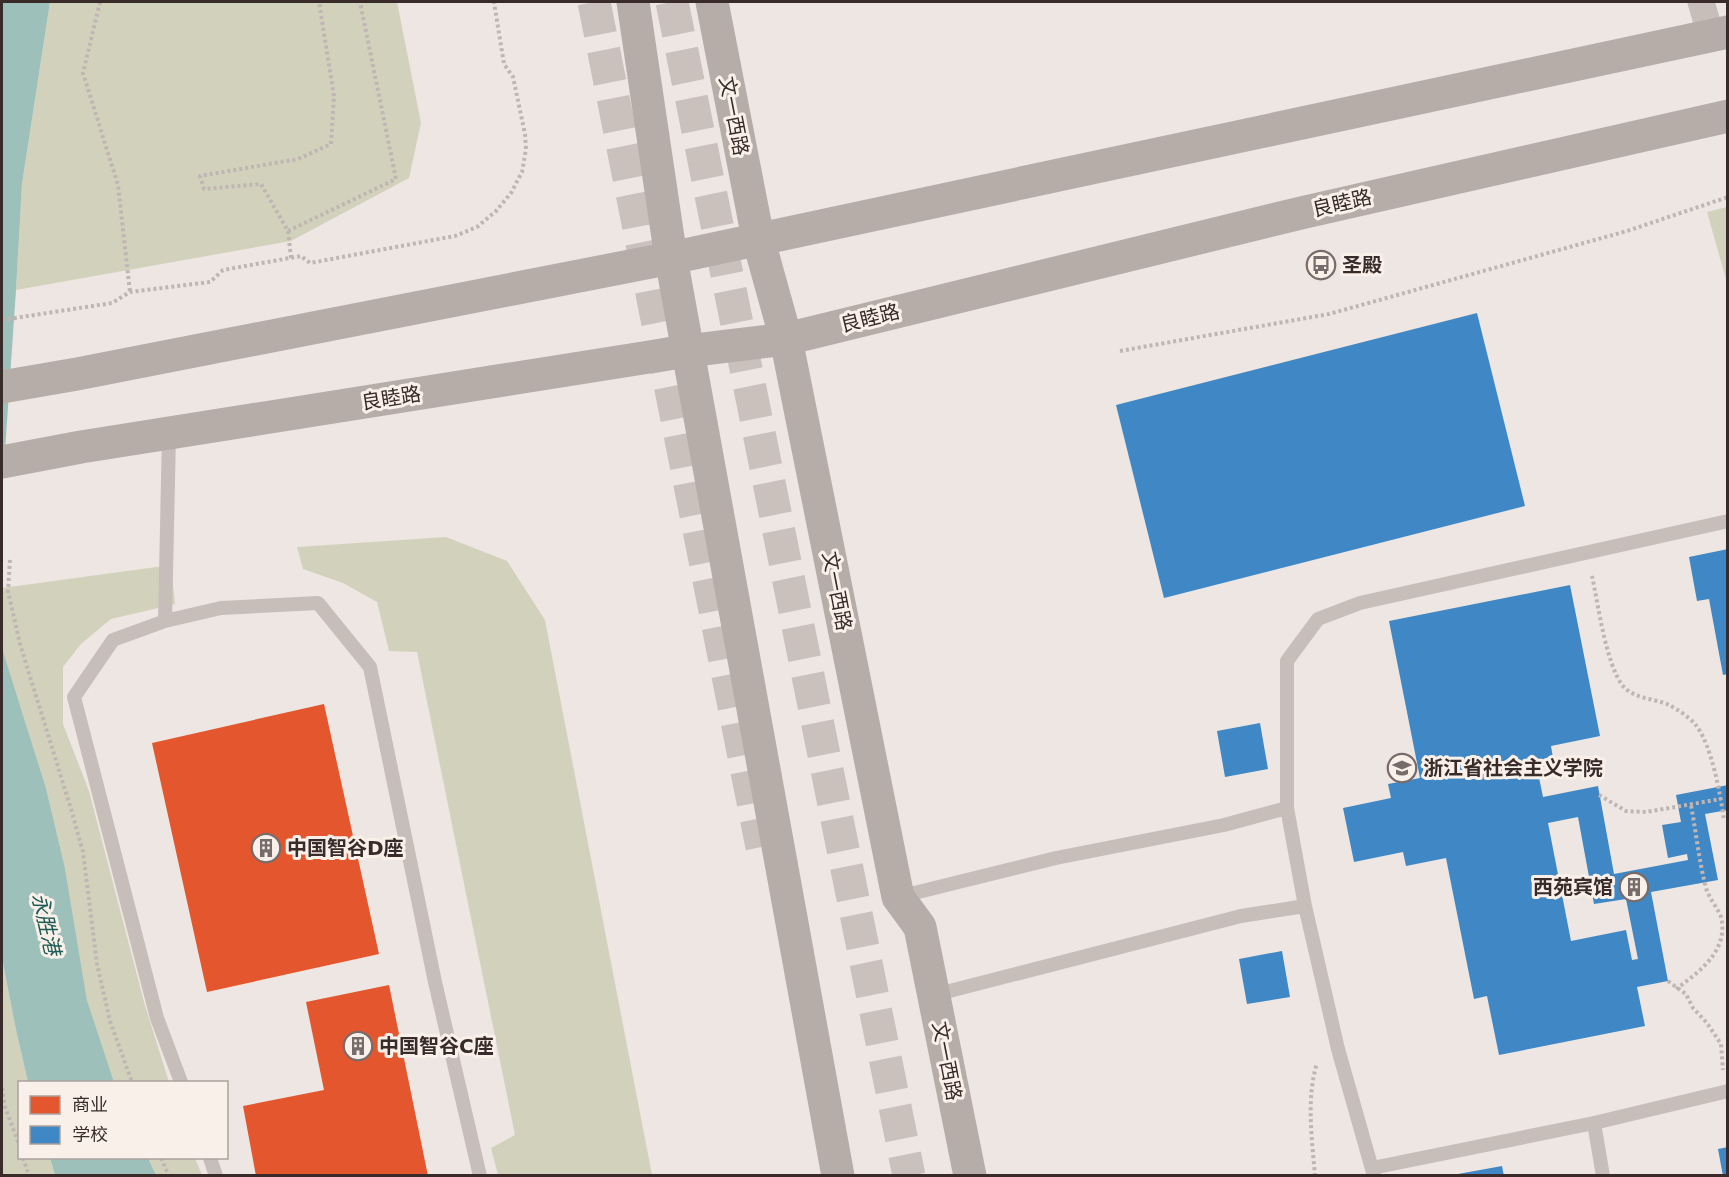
<svg xmlns="http://www.w3.org/2000/svg" width="1729" height="1177" viewBox="0 0 1729 1177" font-family="'DejaVu Sans','Noto Sans SC',sans-serif">
	<style>
		.green { fill: #d2d2bc }
		.water { fill: #9ec0bb }
		.shops { fill: #e4572e }
		.schools { fill: #3f88c5; fill-rule: evenodd }
		.lines { fill: none; stroke-linecap: round; stroke-linejoin: round }
		.highway-tunnel { stroke: #cac1bd; stroke-width: 33; stroke-dasharray: 33 16; stroke-linecap: butt }
		.path { stroke: #bfb6b3; stroke-width: 4; stroke-dasharray: 3 3; stroke-linecap: butt }
		.lane { stroke: #c7beba; stroke-width: 14 }
		.street { stroke: #c7beba; stroke-width: 27 }
		.primary { stroke: #b6ada9; stroke-width: 33 }
		.labels { text-anchor: middle; dominant-baseline: central; stroke-width: 6; stroke-linejoin: round; paint-order: stroke }
		.street-label { font-size: 20px; fill: #382b29; stroke: #faf0ea }
		.poi-label { font-size: 20px; font-weight: bold; fill: #382b29; stroke: #faf0ea; text-anchor: start }
		.water-label { font-size: 21px; font-style: italic; fill: #1d5b54; stroke: #faf0ea }
	</style>
	<rect width="100%" height="100%" fill="#eee6e2"/>
	<path class="green" d="M50,2H397L421,123L409,178L291,241L16,290L22,184Z
		M1727,207H1728L1727,283L1707,212Z
		M446,537L507,561L545,620L652,1175H498L491,1148L515,1135L417,652L389,651L377,602L343,583L303,569L297,547Z
		M171,565L175,604L111,619L81,644L63,667V724L89,791L144,1002L169,1082H114L87,1000L65,868L46,788L3,651L2,637V588Z
		M2,958L16,1030L28,1082H20V1158H50L55,1175H2Z
		M148,1158H195L202,1175H156Z"/>
	<path class="water" d="M2,2H50L22,184L16,290L2,495Z
		M2,637L3,651L46,788L65,868L87,1000L114,1082H28L16,1030L2,958Z
		M50,1158H148L156,1175H55Z"/>
	<path class="shops" d="M324,704L379,954L207,992L152,743Z
		M389,985L428,1176H256L243,1106L324,1090L306,1002Z"/>
	<path class="schools" d="M1477,313L1525,506L1164,598L1116,405Z
		M1728,549V674L1723,675L1709,599L1697,601L1689,557Z
		M1570,585L1600,736L1551,746L1554,764L1537,768L1543,797L1598,786L1614,874L1688,860L1687,854L1668,858L1662,825L1681,822L1676,795L1728,785V810L1705,814L1718,880L1651,892L1668,981L1637,987L1645,1026L1499,1055L1487,996L1474,999L1446,858L1406,866L1403,852L1354,862L1343,808L1391,798L1388,784L1420,778L1389,621ZM1578,817L1594,904L1626,899L1638,959L1632,960L1626,930L1571,941L1548,823Z
		M1260,723L1268,769L1225,777L1217,731Z
		M1282,951L1290,997L1247,1004L1239,959Z
		M1728,1147V1176H1723L1718,1149Z
		M1502,1166L1504,1176H1458V1174Z"/>
	<g class="lines">
		<path class="highway-tunnel" d="M594,2L762,847
			M672,2L909,1176"/>
		<path class="path" d="M100,2L83,73L118,185L130,292
			M288,231L396,179L360,2
			M291,258L288,231L261,184L204,189L200,176L298,159L331,144L334,96L319,2
			M2,320L112,303L130,292L210,282L223,270L301,256L310,263L455,236L477,227L496,211L511,193L522,172L526,149L525,134L513,77L504,64L494,2
			M1120,351L1329,314L1627,231L1728,197
			M10,560L8,591L20,644L71,809L83,852L97,964L110,1021L132,1082
			M1592,576C1598,603 1606,665 1623,686C1634,699 1654,698 1669,705C1677,709 1689,717 1695,724C1712,745 1720,793 1724,820
			M1599,795L1626,811L1646,812L1721,799
			M1668,981L1686,994L1693,1008L1707,1023L1721,1044L1723,1070
			M1676,989C1699,972 1729,951 1721,917C1717,907 1709,898 1706,888C1699,861 1696,832 1691,805
			M2,1088L5,1107L20,1147
			M23,1158L29,1176
			M161,1158L169,1176
			M1315,1176C1312,1139 1306,1099 1317,1063"/>
		<path class="lane" d="M165,621L169,434
			M898,897L1056,858L1224,825L1287,808
			M934,995L1241,916L1305,906
			M181,1082L157,1018L74,697L113,640L165,621L221,608L318,603L370,667L435,982L480,1176
			M1594,1123L1603,1176
			M210,1158L216,1176
			M1372,1168L1594,1123L1728,1091
			M1374,1176L1338,1049L1305,906L1287,808V661L1318,619L1360,603L1728,521"/>
		<path class="street" d="M1701,2L1711,36"/>
		<path class="primary" d="M633,2L671,258L838,1176
			M712,2L758,238L786,339L898,897L920,927L970,1176
			M2,387L77,374L671,258L1728,32
			M2,462L81,447L687,351L786,339L1301,213L1728,116"/>
	</g>
	<defs>
		<g id="bus-ring" transform="scale(1.5)"><circle r="9.5" fill="#faf0ea" stroke="#786c6a" stroke-width="1.5"/><path d="M-5-6H5V4H4V6H2V4H-2V6H-4V4H-5ZM-3.5-4V0h7V-4ZM-3.5 1.2v1.5H-2V1.2ZM2 1.2v1.5H3.5V1.2Z" fill="#786c6a"/></g>
		<g id="school-ring" transform="scale(1.5)"><circle r="9.5" fill="#faf0ea" stroke="#786c6a" stroke-width="1.5"/><path d="M0-5L7-2L0 1L-7-2ZM-4 1L0 2.5L4 1V4Q0 6-4 4Z" fill="#786c6a"/></g>
		<g id="building-ring" transform="scale(1.5)"><circle r="9.5" fill="#faf0ea" stroke="#786c6a" stroke-width="1.5"/><path d="M-4-6H4V6H1V3H-1V6H-4ZM-2.5-4.3h1.7v1.8h-1.7ZM.8-4.3h1.7v1.8H.8ZM-2.5-1h1.7V.8h-1.7ZM.8-1h1.7V.8H.8Z" fill="#786c6a"/></g>
	</defs>
	<g fill-rule="evenodd">
		<use href="#bus-ring" x="1321" y="265"/>
		<use href="#school-ring" x="1402" y="768"/>
		<use href="#building-ring" x="266" y="848"/>
		<use href="#building-ring" x="1634" y="887"/>
		<use href="#building-ring" x="358" y="1046"/>
	</g>
	<g class="labels">
		<g class="street-label">
			<text transform="translate(734 116) rotate(79)">文一西路</text>
			<text transform="translate(1342 203) rotate(-13)">良睦路</text>
			<text transform="translate(870 318) rotate(-14)">良睦路</text>
			<text transform="translate(391 398) rotate(-9)">良睦路</text>
			<text transform="translate(837 591) rotate(79)">文一西路</text>
			<text transform="translate(947 1061) rotate(79)">文一西路</text>
		</g>
		<g class="poi-label">
			<text x="1342" y="265">圣殿</text>
			<text x="1423" y="768">浙江省社会主义学院</text>
			<text x="287" y="848">中国智谷D座</text>
			<text x="1613" y="887" text-anchor="end">西苑宾馆</text>
			<text x="379" y="1046">中国智谷C座</text>
		</g>
		<g class="water-label">
			<text transform="translate(46 924) rotate(77)">永胜港</text>
		</g>
	</g>
	<rect width="1729" height="1177" fill="none" stroke="#382b29" stroke-width="6"/>
	<rect x="18" y="1081" width="210" height="78" fill="#faf0ea" stroke="#aca19d" stroke-width="1.5"/>
	<rect x="30" y="1096" width="30" height="18" fill="#e4572e" stroke="#aca19d" stroke-width="1.5"/>
	<text x="72" y="1111" font-size="18" fill="#382b29">商业</text>
	<rect x="30" y="1126" width="30" height="18" fill="#3f88c5" stroke="#aca19d" stroke-width="1.5"/>
	<text x="72" y="1141" font-size="18" fill="#382b29">学校</text>
</svg>
